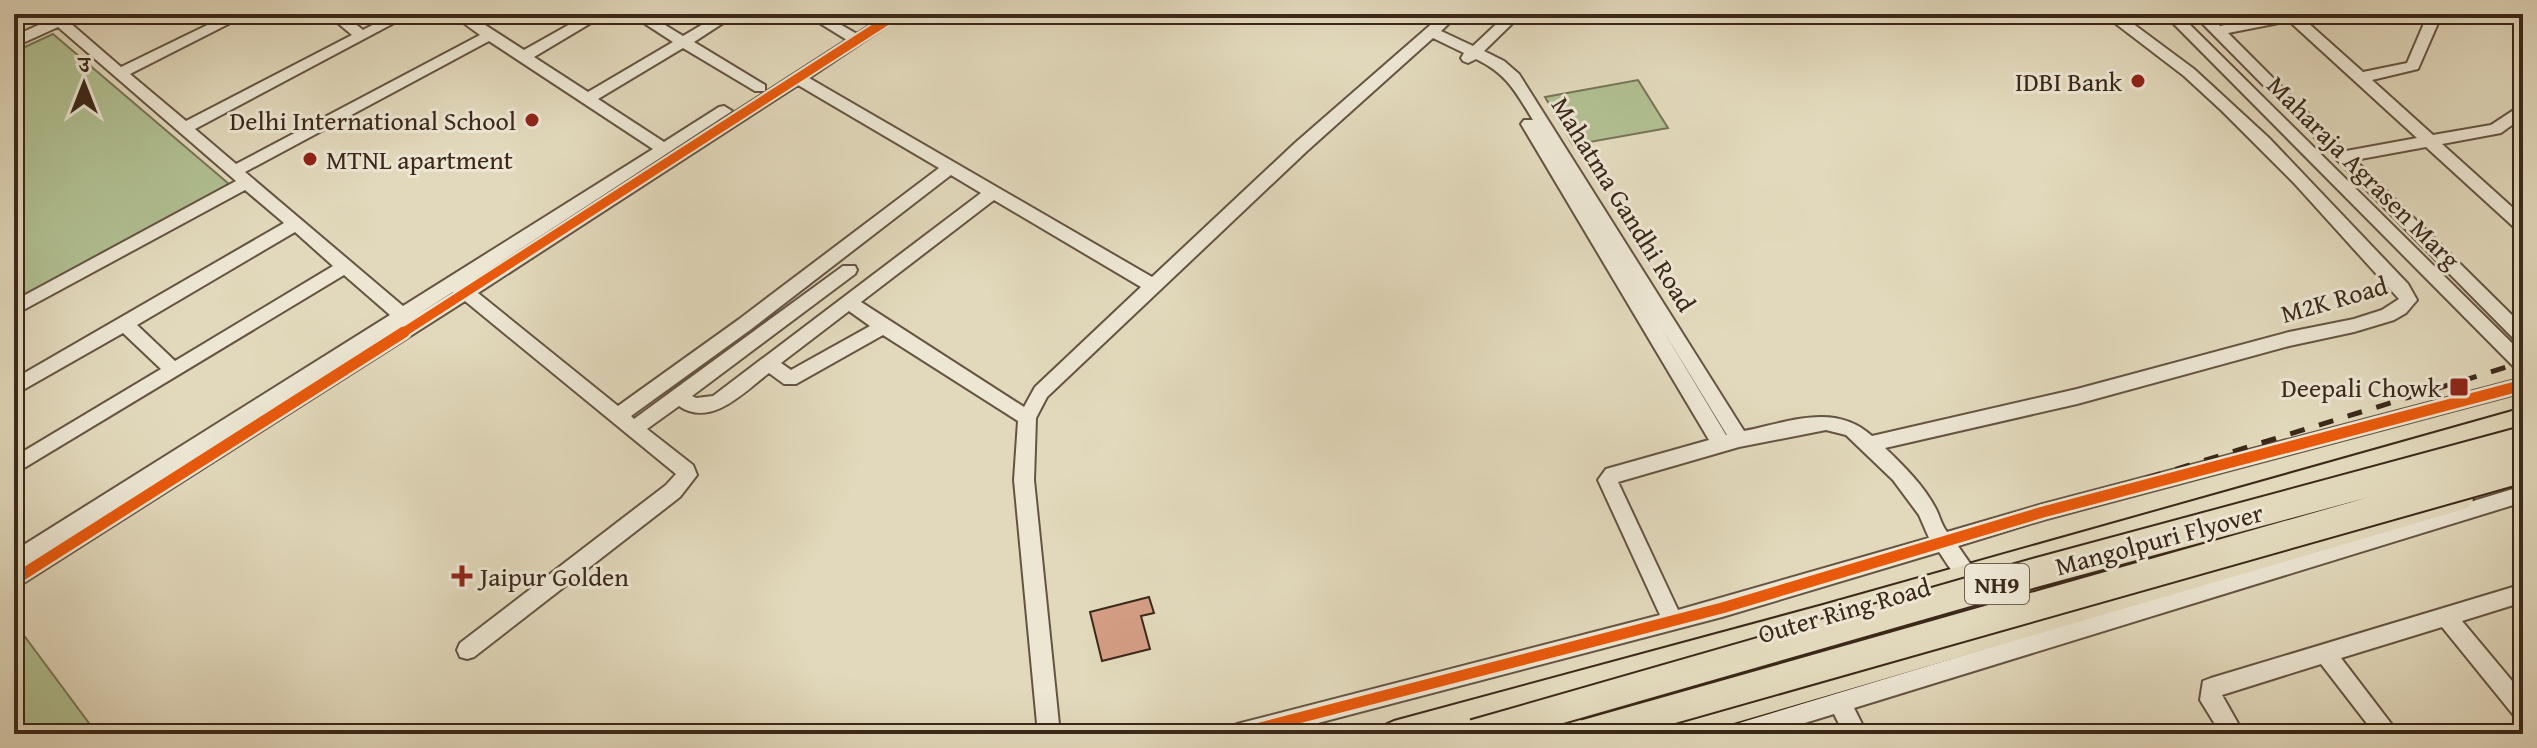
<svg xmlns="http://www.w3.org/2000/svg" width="2537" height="748" viewBox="0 0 2537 748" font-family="'Gentium Book Plus','Noto Serif Devanagari',serif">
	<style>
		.green { fill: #b1c092; stroke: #767456; stroke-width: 2 }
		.building { fill: #d59e85; stroke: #3b2819; stroke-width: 2 }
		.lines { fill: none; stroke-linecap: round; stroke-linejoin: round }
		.minor-casing { stroke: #655442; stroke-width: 4 }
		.major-casing { stroke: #3b2819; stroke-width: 4 }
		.minor { fill: #ece6d3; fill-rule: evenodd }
		.major { fill: #e2d9bc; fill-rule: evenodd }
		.rail { stroke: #3b2819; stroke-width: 5; stroke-dasharray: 15 15; stroke-linecap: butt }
		.highway-bridge-casing { stroke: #3b2819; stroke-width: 32; stroke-linecap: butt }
		.highway-bridge { stroke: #e2d9bc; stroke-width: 28 }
		.cycleway-far1-casing { stroke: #ece6d3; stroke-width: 13 }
		.cycleway-casing { stroke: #ece6d3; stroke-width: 16 }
		.cycleway-far1 { stroke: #e8590c; stroke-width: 9 }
		.cycleway { stroke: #e8590c; stroke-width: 11 }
		.poi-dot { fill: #8f2418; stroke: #ece6d3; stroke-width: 3 }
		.labels { text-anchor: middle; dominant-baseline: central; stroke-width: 6; stroke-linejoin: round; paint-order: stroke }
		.shield { fill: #ece6d3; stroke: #706151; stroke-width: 2 }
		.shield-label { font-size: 24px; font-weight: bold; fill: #3b2819 }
		.poi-label { font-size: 26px; fill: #3b2819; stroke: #ece6d3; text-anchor: end }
		.street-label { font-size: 26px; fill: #3b2819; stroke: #ece6d3 }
	</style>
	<rect width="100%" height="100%" fill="#e2d9bc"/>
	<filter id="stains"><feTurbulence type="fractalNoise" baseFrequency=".0025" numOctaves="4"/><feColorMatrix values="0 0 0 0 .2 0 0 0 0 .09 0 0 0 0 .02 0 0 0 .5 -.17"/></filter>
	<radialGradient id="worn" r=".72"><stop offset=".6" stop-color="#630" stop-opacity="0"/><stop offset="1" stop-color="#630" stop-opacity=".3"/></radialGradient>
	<path class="green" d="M53,34L229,184L14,302V52Z
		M1638,80L1668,128L1573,145L1545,97Z
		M14,622L97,734H14Z"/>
	<path class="building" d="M1149,597L1154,613L1141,616L1150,649L1102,661L1090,612Z"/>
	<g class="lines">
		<g class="minor-casing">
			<path id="minor" d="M63,14H82L69,22L121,67L230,14H248L130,74L186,121L352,35L327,14H343L363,30L393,14H411L195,129L236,164L480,35L451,14H468L524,50L588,14H606L534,57L588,92L673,42L630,14H647L683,36L720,14H737L694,42L765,85V91H755L683,48L598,99L664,142L719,107L724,106L732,111L467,284L847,40L805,14H822L857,34L887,14H904L809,78L1152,277L1295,143L1443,14H1459L1441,31L1473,46L1507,14H1522L1484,51L1504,61L1519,74L1744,431C1789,422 1835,402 1872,436L2077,389L2289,332L2354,319L2382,310L2399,299L2294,183L2221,110L2184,76L2103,14H2120L2194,69L2269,138L2408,284L2417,300L2406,313L2394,320L2354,332L2289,346L2077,404L1885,448C1904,466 1924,486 1936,509C1940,517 1941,524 1947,532L2043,504L2523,378V392L2043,520L1958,546L1978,575L1975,581C1958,587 1948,564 1939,552L1722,617L1276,734H1226L1229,727L1237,724L1660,615L1598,480L1606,469L1709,440L1521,124L1524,120H1533C1515,91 1507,74 1476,59L1468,63L1463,61L1461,58L1464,53L1433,38L1307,151L1047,397L1036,418L1034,480L1060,734H1038L1014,480L1018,421L883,335L796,384H784L769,373C744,392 711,428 679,406L647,429L693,465L697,475L680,497L474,657L467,659L460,657L457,650L460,643L666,485L676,474L465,301L14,589V551L390,315L344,275L14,474V457L161,369L123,333L14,395V379L284,223L245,190L14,315V301L236,181L58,27L14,47V36ZM489,41L653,149L403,306L245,172ZM798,85L939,168L738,320L618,406L478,293ZM951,175L981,193L713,396L696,398L692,396L855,274L857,270L855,266H843L634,419L631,416L750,330ZM994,200L1141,287L1035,387L1024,407L861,302ZM295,232L333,266L175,361L137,325ZM453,292H454L415,316ZM849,311L870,326L791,370L781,363ZM1661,327L1727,435H1726ZM1826,430L1846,435L1893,480L1919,515L1929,538L1678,610L1618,482L1739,447Z
				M2164,14H2179L2523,354V372L2517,370Z
				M2193,14H2208L2220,26L2280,14H2298L2363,72L2407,63L2428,14H2442L2418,69L2372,80L2433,135L2491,125L2523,104V117L2501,133L2442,144L2523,217V232L2517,230L2426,147L2355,160L2523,326V344L2517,342ZM2289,21L2417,138L2346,151L2228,33Z
				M2502,14H2523V23Z
				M2523,486V502L1854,708L1867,734H1844L1834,714L1769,734H1725L1728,727L1736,724Z
				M2523,584V602L2462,621L2523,694V720L2515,717L2442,627L2341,658L2399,734H2375L2321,664L2222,695L2244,734H2221L2200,700L2203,681L2211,678Z"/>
		</g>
		<g class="major-casing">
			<path id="major" d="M2523,408V426L1439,734H1381L1385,725L1394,721L1823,605Z
				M2461,490L2469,493L2473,500L2469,507L2461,510L1696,734H1640L1644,725L1653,721Z"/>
		</g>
		<use href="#minor" class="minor"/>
		<use href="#major" class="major"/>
		<path class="rail" d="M1717,611L2523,362"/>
		<g class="highway-bridge-casing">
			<path id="highway-bridge" d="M1474,734L2038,572L2523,441
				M1585,734L2523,468"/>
		</g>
		<use href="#highway-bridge" class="highway-bridge"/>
		<g class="cycleway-far1-casing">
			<path id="cycleway-far1" d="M401,334L897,14"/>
		</g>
		<g class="cycleway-casing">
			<path id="cycleway" d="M14,580L404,332
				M1237,734L1722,608L2043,512L2523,385"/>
		</g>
		<use href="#cycleway-far1" class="cycleway-far1"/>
		<use href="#cycleway" class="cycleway"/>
	</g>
	<g class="poi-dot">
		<circle cx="2138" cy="81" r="8"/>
		<circle cx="532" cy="120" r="8"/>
		<circle cx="310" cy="159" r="8"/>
		<rect x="2449" y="377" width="20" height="20" rx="4"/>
		<path d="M458 564h8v8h8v8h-8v8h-8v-8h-8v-8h8z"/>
	</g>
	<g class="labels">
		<rect class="shield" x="1965" y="564" width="64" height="40" rx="6"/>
		<g class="shield-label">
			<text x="1997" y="584">NH9</text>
		</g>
		<g class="poi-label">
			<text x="2122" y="81">IDBI Bank</text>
			<text x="516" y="120">Delhi International School</text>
			<text x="326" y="159" text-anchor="start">MTNL apartment</text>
			<text x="2441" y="387">Deepali Chowk</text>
			<text x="480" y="576" text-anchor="start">Jaipur Golden</text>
		</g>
		<g class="street-label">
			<text transform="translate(2364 172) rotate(45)">Maharaja Agrasen Marg</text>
			<text transform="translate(1624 204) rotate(58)">Mahatma Gandhi Road</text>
			<text transform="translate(2334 299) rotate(-16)">M2K Road</text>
			<text transform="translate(2159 539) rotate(-15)">Mangolpuri Flyover</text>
			<text transform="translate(1844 610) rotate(-16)">Outer Ring Road</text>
		</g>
	</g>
	<rect width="2537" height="748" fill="none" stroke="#e2d9bc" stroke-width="48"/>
	<rect x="16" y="16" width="2505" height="716" fill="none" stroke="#3b2819" stroke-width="4"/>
	<rect x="24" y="24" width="2489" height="700" fill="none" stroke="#3b2819" stroke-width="2"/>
	<g transform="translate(84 84)" stroke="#ece6d3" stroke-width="6" paint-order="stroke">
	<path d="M0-6L14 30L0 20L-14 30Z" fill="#3b2819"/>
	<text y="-12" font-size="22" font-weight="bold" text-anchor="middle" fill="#3b2819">उ</text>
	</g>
	<rect width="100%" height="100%" filter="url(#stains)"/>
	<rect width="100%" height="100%" fill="url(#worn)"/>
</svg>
